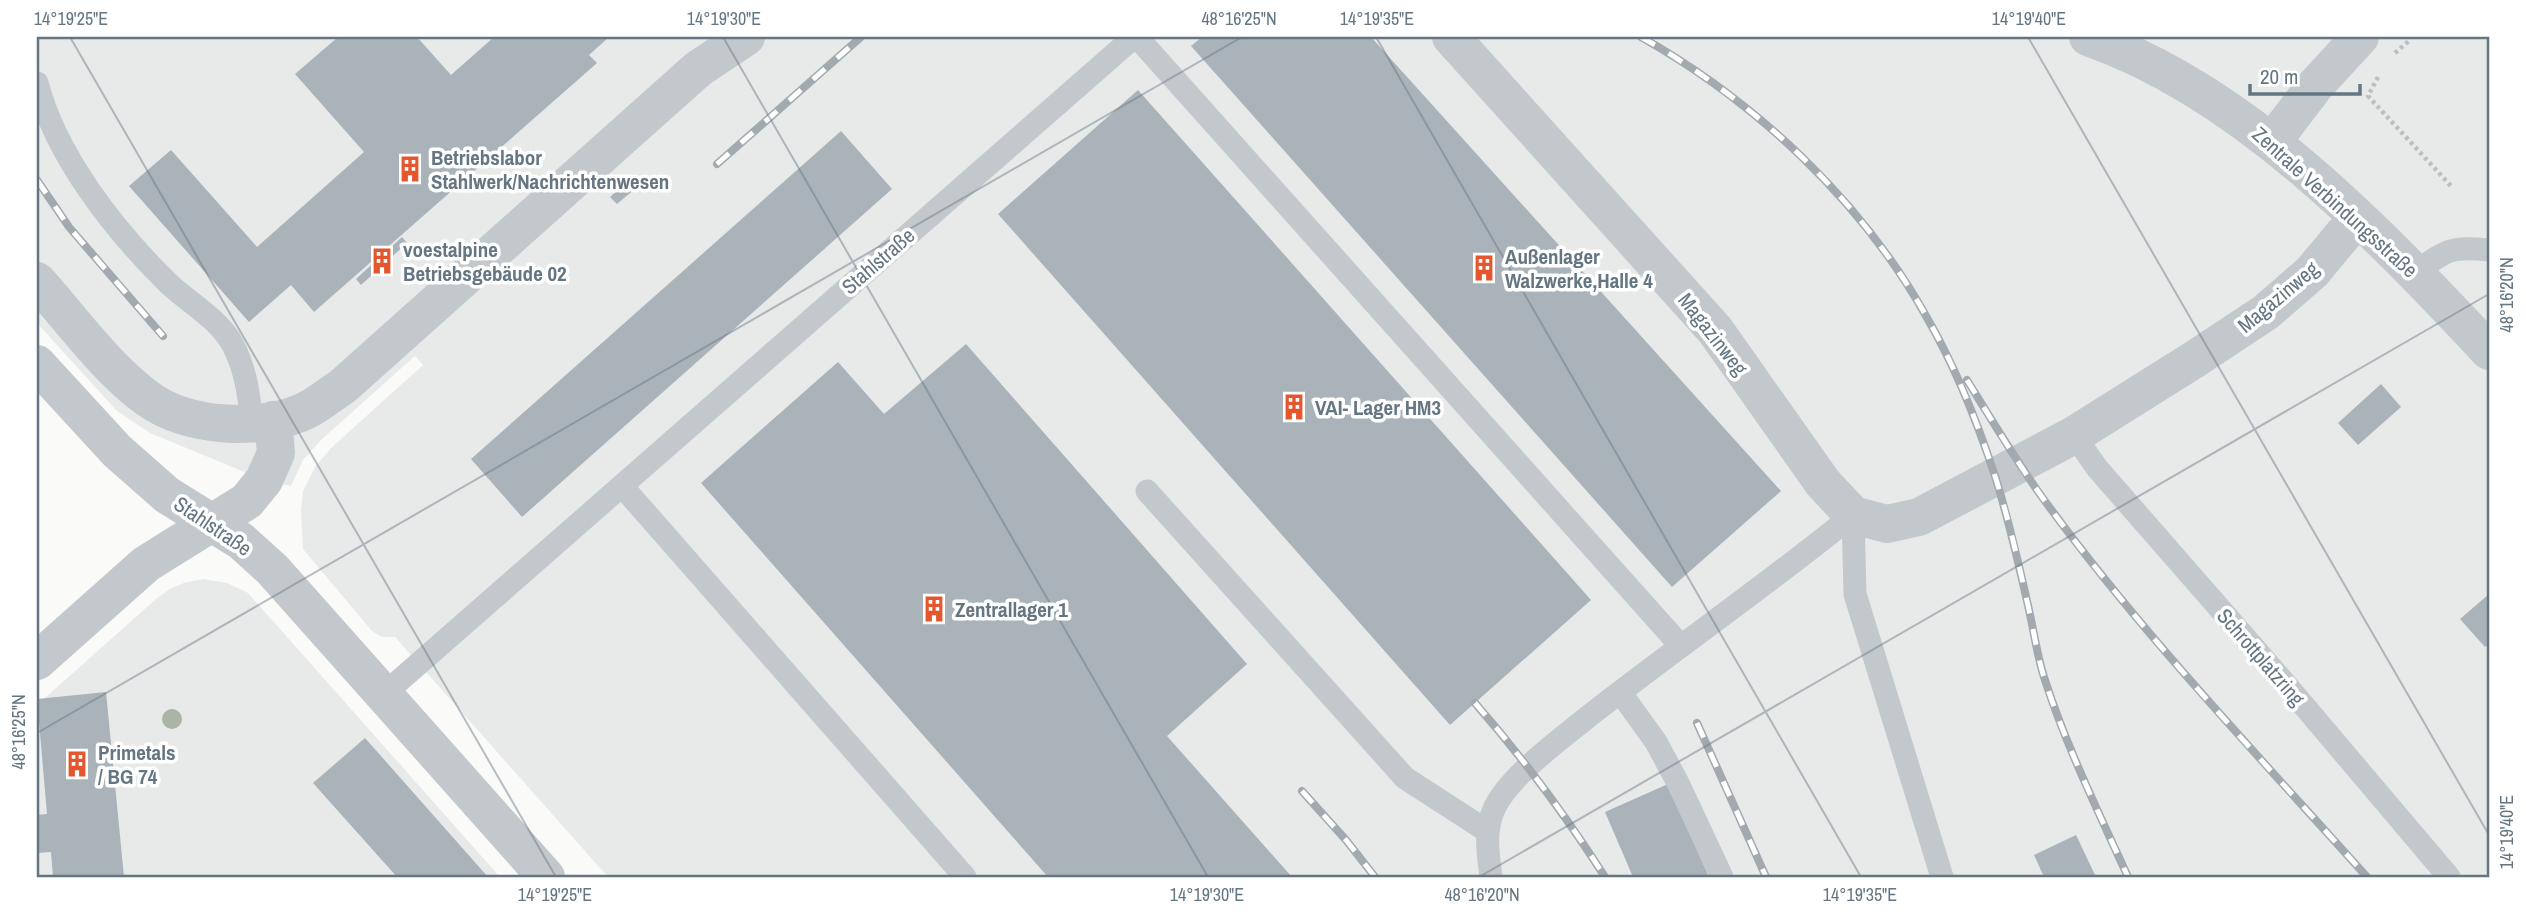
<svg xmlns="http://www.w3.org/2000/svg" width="2526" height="914" viewBox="0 0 2526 914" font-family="'Archivo Narrow',sans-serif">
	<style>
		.built { fill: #e8e9e9 }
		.building { fill: #aab3b9 }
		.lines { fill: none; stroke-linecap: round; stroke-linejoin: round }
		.path { stroke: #bbbfc2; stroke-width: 4.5; stroke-dasharray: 3.5 3.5; stroke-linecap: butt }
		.service { stroke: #c3c8cc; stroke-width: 23 }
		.minor { stroke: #c3c8cc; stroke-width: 38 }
		.tertiary { stroke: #c3c8cc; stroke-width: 38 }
		.rail-casing { stroke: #a2aab0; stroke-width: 8 }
		.rail { stroke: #fff; stroke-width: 5; stroke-dasharray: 16; stroke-linecap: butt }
		.tree { fill: #aab4a7 }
		.ticks { fill: none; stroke: #657683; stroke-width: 2; stroke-opacity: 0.45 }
		.labels { text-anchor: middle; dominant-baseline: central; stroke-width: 7; stroke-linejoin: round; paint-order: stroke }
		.poi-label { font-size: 21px; font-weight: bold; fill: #657683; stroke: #fff; text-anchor: start }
		.street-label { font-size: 21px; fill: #657683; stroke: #fff }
		.neatline { fill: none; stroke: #657683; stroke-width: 2.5 }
		.ticks-label { font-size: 18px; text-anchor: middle; fill: #657683 }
	</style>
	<rect width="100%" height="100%" fill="#fafaf8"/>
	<path class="built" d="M37,37H2489V877H608L395,637H382L372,631L303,549L301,512L303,491L315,467L331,448L423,365L415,356L322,439L303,460L291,486L264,480L150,433L117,411L37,323Z
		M203,579L227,583L248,593L500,877H37V705L156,599L170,589L184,583Z"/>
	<path class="building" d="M338,37H417L451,75L494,37H609L589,55L597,63L314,312L291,285L249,322L129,186L171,150L257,247L364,152L295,74Z
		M1202,37H1371L1781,491L1672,587L1191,46Z
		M1138,90L1591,600L1450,725L998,214Z
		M841,131L892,189L522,517L471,459Z
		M629,180L636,188L617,204L610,197Z
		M402,237L407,243L361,285L356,279Z
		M966,344L1247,664L1167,736L1292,877H1048L701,483L838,362L884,414Z
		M2381,384L2401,407L2358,445L2338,423Z
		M2489,594V644L2485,647L2460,619Z
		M106,692L124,877H53L51,852L37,853V815L47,814L37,699Z
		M365,738L488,877H397L313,783Z
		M1668,784L1709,877H1633L1605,812Z
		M2076,835L2096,877H2044L2034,855Z"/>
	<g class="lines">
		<path class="path" d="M2395,53L2410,40
			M2378,77L2368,96L2451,186"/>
		<path class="service" d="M1137,37L1680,645
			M37,83C56,156 114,230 168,283C189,303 219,319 233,345C246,370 249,396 252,423
			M2415,273C2446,250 2450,246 2489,250
			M2074,435L2097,468L2283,681L2449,877
			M622,486L965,877
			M1147,491L1405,778L1487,831
			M1853,515L1855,594L1942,877
			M1620,692L1656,742L1679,785L1722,877
			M384,694L1134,37
			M1491,877C1488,854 1484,831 1494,809C1508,777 1561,739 1589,716C1676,648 1767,585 1853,515"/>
		<path class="minor" d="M1451,37L1715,330L1823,483L1853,515L1887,524L1919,517L2074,435L2195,359L2266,312L2312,272L2357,218
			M2088,37C2245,92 2377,232 2489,351
			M2273,141L2314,87L2360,37
			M37,281C71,319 106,368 147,398C187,428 263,432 307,410C319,404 331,394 343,386L698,69L746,37
			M37,661L146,564L247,501L264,480L276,453L273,420"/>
		<path class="tertiary" d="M37,364L117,451L167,495L241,541L272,569L546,877"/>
		<g class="rail-casing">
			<path id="rail" d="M1641,37C1755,101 1862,201 1926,316C1955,366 1977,421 1995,476C2009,520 2019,565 2029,610C2034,632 2037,655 2044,677C2066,746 2098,811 2128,877
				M717,164L861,37
				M37,180L69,227L163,336
				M1967,380C1991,419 2015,459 2042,497C2140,632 2256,753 2367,877
				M1475,703C1523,758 1566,816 1605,877
				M1697,723L1766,877
				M1302,791L1346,840L1375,877"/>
		</g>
		<use href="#rail" class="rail"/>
	</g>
	<circle class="tree" cx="172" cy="719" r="10"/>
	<path class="ticks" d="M70,37L556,877M723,37L1208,877M1376,37L1861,877M2028,37L2489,835M37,733L1242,37M1479,877L2489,294"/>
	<defs>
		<g id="building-bare" transform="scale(2.1)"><path d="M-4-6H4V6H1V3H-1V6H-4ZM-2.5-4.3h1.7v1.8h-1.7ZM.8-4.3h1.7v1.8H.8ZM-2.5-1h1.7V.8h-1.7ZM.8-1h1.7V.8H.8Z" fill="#e4572e" stroke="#fff" stroke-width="2.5" paint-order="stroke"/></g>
	</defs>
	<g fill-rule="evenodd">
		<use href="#building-bare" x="410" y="169"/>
		<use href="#building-bare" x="382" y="261"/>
		<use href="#building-bare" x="1484" y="268"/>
		<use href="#building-bare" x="1294" y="407"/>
		<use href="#building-bare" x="934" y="609"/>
		<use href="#building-bare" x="77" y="764"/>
	</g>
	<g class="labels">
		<g class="poi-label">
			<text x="431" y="157">Betriebslabor<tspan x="431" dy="24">Stahlwerk/Nachrichtenwesen</tspan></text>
			<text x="403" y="249">voestalpine<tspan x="403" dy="24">Betriebsgebäude 02</tspan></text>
			<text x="1505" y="256">Außenlager<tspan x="1505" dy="24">Walzwerke,Halle 4</tspan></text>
			<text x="1315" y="407">VAI- Lager HM3</text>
			<text x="955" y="609">Zentrallager 1</text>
			<text x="98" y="752">Primetals<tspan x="98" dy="24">/ BG 74</tspan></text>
		</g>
		<g class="street-label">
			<text transform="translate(2335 202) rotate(42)">Zentrale Verbindungsstraße</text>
			<text transform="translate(878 261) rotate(-41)">Stahlstraße</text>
			<text transform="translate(2278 297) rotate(-40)">Magazinweg</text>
			<text transform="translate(1713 334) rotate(52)">Magazinweg</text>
			<text transform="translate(213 526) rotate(34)">Stahlstraße</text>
			<text transform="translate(2261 657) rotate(49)">Schrottplatzring</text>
		</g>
	</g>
	<rect width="2526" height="914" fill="none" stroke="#ffffff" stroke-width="77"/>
	<path d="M2250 84v10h110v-10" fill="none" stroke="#657683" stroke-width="3.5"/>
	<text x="2260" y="84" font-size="21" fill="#657683" stroke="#ffffff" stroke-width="5" paint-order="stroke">20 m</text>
	<rect x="38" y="38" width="2450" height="838" class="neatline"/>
	<g class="ticks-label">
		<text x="71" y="25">14°19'25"E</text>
		<text x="724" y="25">14°19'30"E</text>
		<text x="1239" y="25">48°16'25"N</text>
		<text x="1377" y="25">14°19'35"E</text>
		<text x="2029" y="25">14°19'40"E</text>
		<text transform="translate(2507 295) rotate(-90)" y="6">48°16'20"N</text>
		<text transform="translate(19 732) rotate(-90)" y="6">48°16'25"N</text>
		<text transform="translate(2507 832) rotate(-90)" y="6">14°19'40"E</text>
		<text x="555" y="901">14°19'25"E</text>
		<text x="1207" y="901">14°19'30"E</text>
		<text x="1482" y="901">48°16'20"N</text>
		<text x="1860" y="901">14°19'35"E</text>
	</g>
</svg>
